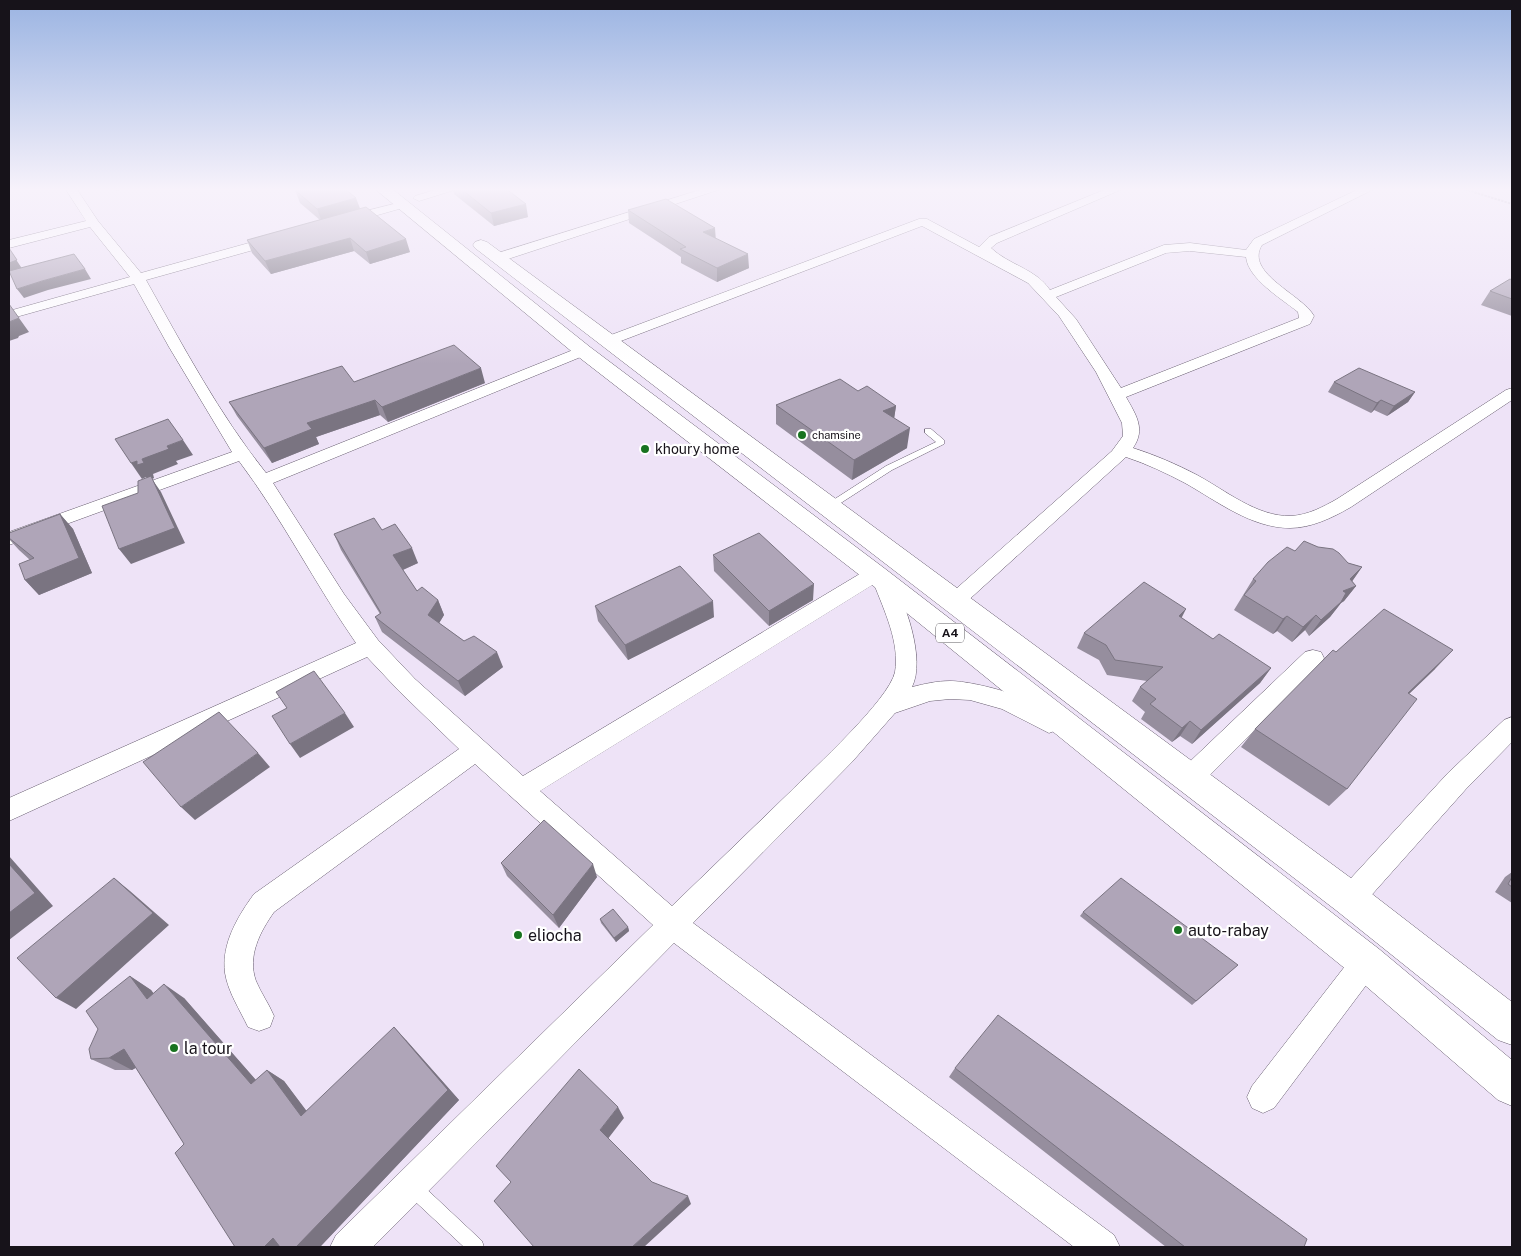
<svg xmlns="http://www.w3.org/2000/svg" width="1521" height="1256" viewBox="0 0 1521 1256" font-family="'Public Sans',sans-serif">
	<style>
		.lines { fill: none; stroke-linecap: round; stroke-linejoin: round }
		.lane-casing { stroke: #665c6e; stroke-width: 1 }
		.street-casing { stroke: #665c6e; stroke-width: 1 }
		.highway-casing { stroke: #665c6e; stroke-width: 1 }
		.path { stroke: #a79eae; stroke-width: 2; stroke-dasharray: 2.5 1; stroke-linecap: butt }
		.lane { fill: #fff; fill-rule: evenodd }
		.street { fill: #fff; fill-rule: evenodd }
		.highway { fill: #fff; fill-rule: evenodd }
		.wall { fill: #968e9e }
		.shaded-wall { fill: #7a7481 }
		.building { fill: #afa5b8; stroke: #7a7481 }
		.poi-dot { fill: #187320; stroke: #fff; stroke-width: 2 }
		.labels { text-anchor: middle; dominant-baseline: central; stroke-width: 4.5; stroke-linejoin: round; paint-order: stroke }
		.far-poi-label { font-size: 11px; fill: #17131a; stroke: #fff; text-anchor: start }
		.shield { fill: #fff; stroke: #5d5a5f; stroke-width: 1 }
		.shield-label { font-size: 12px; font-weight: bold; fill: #17131a }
		.poi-label { font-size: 14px; fill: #17131a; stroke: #fff; text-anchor: start }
		.near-poi-label { font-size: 16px; fill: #17131a; stroke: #fff; text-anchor: start }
	</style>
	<rect width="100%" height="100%" fill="#eee3f7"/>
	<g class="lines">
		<g class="lane-casing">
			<path id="lane" d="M925,429H931L944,440V444L892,470L833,508H827L826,506L827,504L886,466L936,442L925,433Z
				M413,1180L419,1182L482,1241L484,1247H464L407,1194L405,1188L407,1182Z"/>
		</g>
		<g class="street-casing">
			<path id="street" d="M65,188H76L98,221L141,273L274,236H282L284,239L282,242L146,280C183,346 219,414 266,473L578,348H588L590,351L588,354L273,483L344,594L378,640L415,679L523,776L868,569L875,567L890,575C905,601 926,659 912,687C924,684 937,681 950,681C975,681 1049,700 1061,723L1057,730L1049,733L1002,709L970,700L950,699L930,701L895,713L852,762L693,923L1114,1235L1120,1247H1074L674,943L373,1247H330L336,1235L653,925L475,764L274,912C260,932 247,956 256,981C261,993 269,1004 274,1016L270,1027L259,1031L248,1027C240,1010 228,992 225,973C221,944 238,916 254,894L459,749L399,691L367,657L9,821V798L356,643C315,584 282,518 239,461L9,545V532L232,452L169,347L134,284L9,319V311L130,277L90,227L9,248V240L86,221ZM874,584C884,610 900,643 895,672C889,700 813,769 790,792C751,830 711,868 672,906L540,791Z
				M442,188H461L419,201L413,198L415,196Z
				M706,188H724L502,261L497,262L491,258L492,255Z
				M1109,188H1125L997,243L991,248C1009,265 1036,269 1050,290L1164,245L1190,243L1246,250L1254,239L1361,188H1376L1262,245C1244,273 1303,295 1314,316L1310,324L1126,397C1136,415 1146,429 1133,448C1155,455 1176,464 1197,475C1225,490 1257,517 1291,516C1308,515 1323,507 1337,499L1506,390L1512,388V400L1351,507C1332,518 1311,528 1290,528C1251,528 1217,501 1185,483C1166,473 1147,464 1126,457L962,606L955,608L948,606L945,601L948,596L1112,451L1123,436L1122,423L1096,372L1059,316L1028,283L922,226L613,344H603L601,341L603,338L919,219H927L979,247L989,237ZM1190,251L1246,257C1248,279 1282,299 1298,312L1299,318L1121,388L1076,319L1056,297L1166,253Z
				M402,202L408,205L406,207L346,224L340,220L342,217Z
				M1313,650L1321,652L1324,658L1321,664L1199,786L1190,789L1181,786L1178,778L1181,770L1305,652Z
				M1512,717V742L1466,789L1360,908L1350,912L1340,908L1336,899L1340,890L1448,773L1504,720Z
				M1366,948L1376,952L1380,962L1376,972L1274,1108L1263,1113L1252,1108L1247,1097L1252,1086L1356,952Z"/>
		</g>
		<g class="highway-casing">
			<path id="highway" d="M374,188H391L590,347L884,568L1379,949L1512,1060V1106L1498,1100L1353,975L866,580L576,355Z
				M481,240L487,242L1363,887L1512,1002V1045L1498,1040L1337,911L475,248L473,245L475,242Z"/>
		</g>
		<path class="path" d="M1461,188L1512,204"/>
		<use href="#lane" class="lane"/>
		<use href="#street" class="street"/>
		<use href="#highway" class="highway"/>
	</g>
	<path class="wall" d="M298,188H344L360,209L410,252L370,264L354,251L271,274L252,253L247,240L320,220L300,203L295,190Z
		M453,188H505L528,217L494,226L454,194Z
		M628,210L715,238L749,268L717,282L681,263V257L629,223Z
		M1512,280V316L1481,305L1490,291Z
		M354,382L485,383L388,422L380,415L316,437L319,444L272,463L237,416L229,402Z
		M1334,382L1415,392L1408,402L1387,416L1374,410L1371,413L1328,392Z
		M858,391L896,406L894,418L907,448L852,480L776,424V405Z
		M60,514L73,529L92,573L39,595L25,580L30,560L19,550L9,539V533Z
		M382,530L418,563L403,570L417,591L438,600L444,615L439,623L464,641L503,667L465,696L382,632L375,617L380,614L341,550L334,534Z
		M1295,551L1348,563L1362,567L1352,581L1356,586L1344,601L1341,603L1330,617L1309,636L1305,630L1292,642L1277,631L1273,634L1234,610L1253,579Z
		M713,555L813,600L769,626L714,571Z
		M595,606L714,617L628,660L598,621Z
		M1182,618L1213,639L1271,668L1260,683L1192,744L1180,736L1172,742L1141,719L1145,712L1132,701L1140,687L1147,681L1107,675L1099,660L1077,648L1084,633Z
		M1336,652L1435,669L1409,694L1347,789L1329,806L1241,747L1255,729Z
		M501,863L597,877L559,928L507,876Z
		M1512,872V903L1495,892L1505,877Z
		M1083,912L1238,965L1192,1005L1080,916Z
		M600,919L628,927L629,931L616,942L601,923Z
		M130,976L151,990L154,994L184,998L256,1080L267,1070L284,1081L306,1111L406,1040L459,1100L320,1247H235L184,1144L136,1068L132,1070H115L91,1059Z
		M955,1068L1304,1247H1166L949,1077Z"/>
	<path class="shaded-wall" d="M116,188H126L117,191Z
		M356,198L361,211L322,222L317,209Z
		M526,204L528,217L494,226L491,213Z
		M715,228L716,242L703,232Z
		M350,238L354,251L271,274L265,261Z
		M406,239L410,252L370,264L366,252Z
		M748,254L749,268L717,282V268Z
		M13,255L23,270L9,273V263Z
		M85,269L91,279L48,290L24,298L17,289L42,281Z
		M19,318L29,332L19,336L18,338L9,341V322Z
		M481,368L485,383L388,422L382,407Z
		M1415,392L1408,402L1387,416L1394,406Z
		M375,400L380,415L316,437L319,444L272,463L264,448L307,423Z
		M1381,400L1374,410L1371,413L1377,403Z
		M896,406L893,426L883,411Z
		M910,428L907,448L852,480L854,460Z
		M183,440L193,455L176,461L178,464L153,474L154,478L152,479L161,492L185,543L131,564L119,549L148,480L146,477L142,479L131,463L142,459L167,446Z
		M60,514L73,529L92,573L39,595L25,580Z
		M412,548L418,563L400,571L393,555Z
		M1362,567L1351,583L1350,579Z
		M814,584L813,600L769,626V611Z
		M1356,586L1344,601L1341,603L1330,617L1309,636L1343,591Z
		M438,600L444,615L435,630L428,615Z
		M713,601L714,617L628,660L625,645Z
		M1186,609L1178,625L1179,616Z
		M1316,615L1305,630L1292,642L1303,627Z
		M1287,616L1277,631L1273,634L1283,619Z
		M1453,650L1435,669L1390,712L1408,693Z
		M497,652L503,667L465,696L458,681Z
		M1271,668L1260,683L1192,744L1201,730Z
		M345,713L354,727L300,758L290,744Z
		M1190,721L1180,736L1172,742L1182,728Z
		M258,753L270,767L195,820L181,807Z
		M9,856L53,906L9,940Z
		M593,864L597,877L559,928L553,915Z
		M114,878L130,891L169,925L76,1009L56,998Z
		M628,927L629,931L616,942L614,938Z
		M130,976L151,990L168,1013L147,999Z
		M164,984L184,998L269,1095L251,1084Z
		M394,1027L406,1040L459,1100L320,1247H296Z
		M124,1049L146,1061L132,1070L109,1058Z
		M267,1070L284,1081L318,1126L301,1116Z
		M618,1107L624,1118L607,1140L600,1130Z
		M688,1196L691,1204L644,1247H632Z
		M273,1238L289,1247H264Z"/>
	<path class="building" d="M300,188H344L356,198L317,209L295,190Z
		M460,188H505L526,204L491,213Z
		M666,199L715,228L703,232L748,254L717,268L680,249L686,247L628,210Z
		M366,207L406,239L366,252L350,238L265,261L247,240Z
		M9,248L17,260L9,263Z
		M74,254L85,269L42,281L17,289L9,271Z
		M1510,279L1512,280V299L1490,291Z
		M9,304L19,318L9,322Z
		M454,345L481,368L382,407L375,400L307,423L312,429L264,448L229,402L342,366L354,382Z
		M1359,368L1415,392L1394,406L1381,400L1377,403L1334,382Z
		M840,379L858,391L867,386L896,406L883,411L910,428L854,460L776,405Z
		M168,419L183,440L167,446L169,449L142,459L144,463L137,465V461L131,463L115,439Z
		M151,476L175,528L119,549L102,506L138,493V481Z
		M60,514L79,558L25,580L19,564L34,558L9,538V533Z
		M374,518L382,530L395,524L412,548L393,555L417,591L422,587L438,600L428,615L464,641L474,636L497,652L458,681L375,617L381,613L334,534Z
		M759,533L814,584L769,611L713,555Z
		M1304,541L1318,547L1333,549L1339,553L1348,563L1362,567L1350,579L1356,586L1343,591L1346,593L1341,602L1321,620L1316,615L1303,627L1287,616L1283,619L1244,595L1256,581L1253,579L1268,562L1287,547L1295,551Z
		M680,566L713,601L625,645L595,606Z
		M1144,582L1186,609L1179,616L1213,639L1219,634L1271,668L1201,730L1190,721L1182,728L1150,704L1156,699L1140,687L1163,667L1115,660L1106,645L1084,633Z
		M1384,609L1453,650L1408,693L1417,699L1347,789L1255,729L1333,650L1336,652Z
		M314,671L345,713L290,744L272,716L287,708L276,692Z
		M219,712L258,753L181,807L143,762Z
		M544,820L593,864L553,915L501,863Z
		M9,864L35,893L9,913Z
		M1512,877V887L1508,884Z
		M114,878L153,913L56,998L17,958Z
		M1121,878L1238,965L1196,1001L1083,912Z
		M613,909L628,927L614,938L600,919Z
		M130,976L147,999L164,984L251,1084L267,1070L301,1116L394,1027L448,1090L296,1247H280L273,1238L264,1247H235L175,1153L184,1144L124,1049L109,1058L91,1059L89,1049L98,1029L86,1011Z
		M998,1015L1307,1239L1304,1247H1185L955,1068Z
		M579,1069L618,1107L600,1130L652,1182L688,1196L632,1247H534L494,1201L511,1182L496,1166Z"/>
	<linearGradient id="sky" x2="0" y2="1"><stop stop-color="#9bb4e2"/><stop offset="0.52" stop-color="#f7f2fb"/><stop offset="1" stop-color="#f7f2fb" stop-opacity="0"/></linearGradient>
	<rect width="1521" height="364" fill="url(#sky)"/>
	<g class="poi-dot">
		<circle cx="802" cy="435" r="5"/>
		<circle cx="645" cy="449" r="5"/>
		<circle cx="1178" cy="930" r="5"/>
		<circle cx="518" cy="935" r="5"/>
		<circle cx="174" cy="1048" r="5"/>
	</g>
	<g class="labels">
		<g class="far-poi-label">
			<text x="812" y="435">chamsine</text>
		</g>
		<rect class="shield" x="936" y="623.5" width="28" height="19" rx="4"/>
		<g class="shield-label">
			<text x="950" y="633">A4</text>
		</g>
		<g class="poi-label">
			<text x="655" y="449">khoury home</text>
		</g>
		<g class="near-poi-label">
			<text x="1188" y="930">auto-rabay</text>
			<text x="528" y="935">eliocha</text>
			<text x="184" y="1048">la tour</text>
		</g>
	</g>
	<rect width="1521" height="1256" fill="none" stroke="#17131a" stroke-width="20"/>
</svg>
